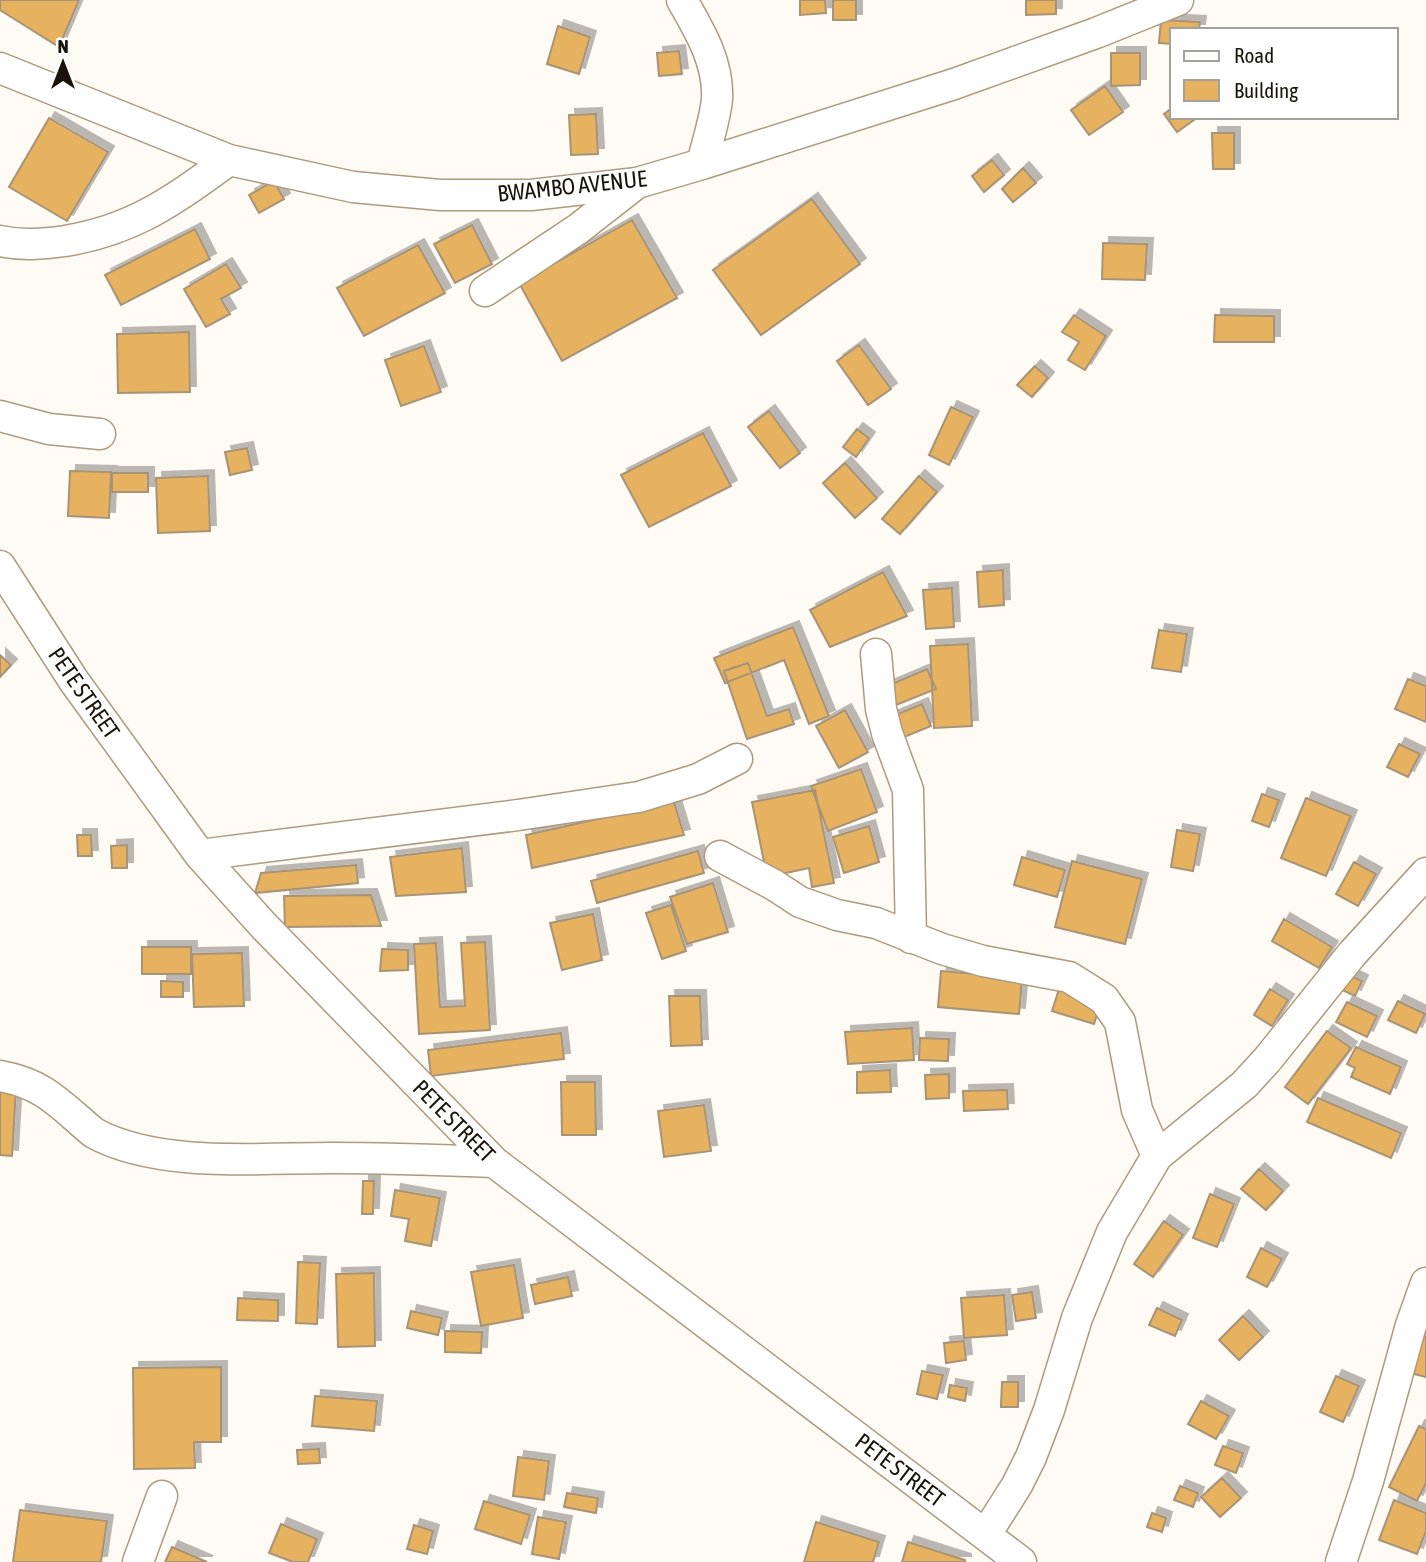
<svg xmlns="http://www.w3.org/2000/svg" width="1426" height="1562" viewBox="0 0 1426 1562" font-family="'Asap Condensed',sans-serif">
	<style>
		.building { fill: #e7b25f; stroke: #a69378; stroke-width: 2; filter: url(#shadow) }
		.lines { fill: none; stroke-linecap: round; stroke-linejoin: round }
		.minor-casing { stroke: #ad9a7f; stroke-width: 33 }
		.minor { stroke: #fff; stroke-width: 30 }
		.labels { text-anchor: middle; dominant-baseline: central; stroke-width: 5; stroke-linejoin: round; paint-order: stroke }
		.street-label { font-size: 23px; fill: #1a1309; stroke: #fff }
	</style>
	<defs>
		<filter id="shadow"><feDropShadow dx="6" dy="-6" stdDeviation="0" flood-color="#0004"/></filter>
	</defs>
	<rect width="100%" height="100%" fill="#fefaf4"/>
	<path class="building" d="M0,0H79L59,47L0,10Z
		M800,0H825L826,13L800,15Z
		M833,0H856V20H833Z
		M1026,0H1056V14L1026,15Z
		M1161,20L1200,22L1199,30H1172V44L1159,43Z
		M558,26L590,37L579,74L547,64Z
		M679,51L682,74L659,76L657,53Z
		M1111,53H1140V85L1111,86Z
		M1105,86L1123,112L1089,135L1071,110Z
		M1172,108V117H1198L1177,132L1164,114Z
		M596,114L598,154L571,155L569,115Z
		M49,118L108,152L67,221L9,187Z
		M1212,133H1234V169H1213Z
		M992,160L1004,175L984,192L972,176Z
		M1023,168L1036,183L1013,202L1002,189Z
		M274,181L284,199L259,213L249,195Z
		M812,199L860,264L761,335L713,270Z
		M632,220L677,298L562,361L519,283Z
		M472,225L492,264L455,283L434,244Z
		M195,229L210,259L121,305L105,275Z
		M1103,243L1147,244L1145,280L1102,279Z
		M418,245L445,293L364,336L337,288Z
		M226,264L241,288L221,299L230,314L206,327L184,289Z
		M1074,315L1106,336L1085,370L1068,360L1079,342L1062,332Z
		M1215,315L1274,316V342H1214Z
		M189,332L190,392L118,393L117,334Z
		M859,345L891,389L868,405L837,361Z
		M424,346L441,392L401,406L385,360Z
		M1035,366L1048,378L1032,397L1017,385Z
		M951,407L973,417L949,465L929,455Z
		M769,411L800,453L780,468L748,427Z
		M857,429L869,438L856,457L843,447Z
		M703,433L731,486L649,527L621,475Z
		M247,448L252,470L230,475L225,452Z
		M845,463L877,498L855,518L823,483Z
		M70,471L111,472L109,518L68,516Z
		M112,473H148V492H112Z
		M208,476L210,531L158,533L156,478Z
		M919,476L937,492L900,534L882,519Z
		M1003,570L1004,605L979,607L977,572Z
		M883,572L907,616L830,647L810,610Z
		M952,588L954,627L926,629L923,590Z
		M793,627L829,716L809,724L784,660L725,683L714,658Z
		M1159,630L1187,634L1181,672L1152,668Z
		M968,644L972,726L934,728L930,646Z
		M0,655L11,665L0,677Z
		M748,663L767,716L789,709L794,724L747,739L724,671Z
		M927,669L936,689L896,705L887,686Z
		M1408,679L1426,686V722L1395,709Z
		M922,704L931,726L897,740L888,718Z
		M845,710L868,752L839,768L816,726Z
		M1399,744L1420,754L1408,777L1387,767Z
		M861,769L877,812L828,831L811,786Z
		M815,790L834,883L812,887L809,868L767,877L752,802Z
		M1262,794L1279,800L1269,827L1252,821Z
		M1306,798L1351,816L1326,876L1281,858Z
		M674,802L684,835L532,868L526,835Z
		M869,826L879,862L844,873L833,837Z
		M1177,830L1200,834L1193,871L1171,867Z
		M77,835H91L92,856H78Z
		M127,845V868H112L111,846Z
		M462,848L466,892L396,896L390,857Z
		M698,851L704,873L597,903L591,881Z
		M1022,857L1065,870L1057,897L1014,885Z
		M1072,861L1142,879L1125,944L1055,927Z
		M1354,862L1376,874L1358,906L1336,894Z
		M356,865L358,883L255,893L261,873Z
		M713,883L728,932L687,944L670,897Z
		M371,895L381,926L285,927L284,896Z
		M671,905L686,951L662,959L646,913Z
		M593,914L602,960L562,970L550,923Z
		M1284,919L1332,947L1319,968L1272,941Z
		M485,942L490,1030L419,1034L414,944L436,943L440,1007L465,1006L461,943Z
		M142,947H191V974H142Z
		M382,949L408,950V970L380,971Z
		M242,953L244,1006L194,1007L192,954Z
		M941,971L1022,978L1019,1014L938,1007Z
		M1347,974L1362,981L1355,996L1340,989Z
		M161,981L183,982V997H161Z
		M1060,986L1102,999L1094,1024L1052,1011Z
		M1270,989L1288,1000L1272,1026L1254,1015Z
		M669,996H700L702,1045L671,1046Z
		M1398,1001L1425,1014L1416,1033L1388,1020Z
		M1347,1002L1377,1016L1367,1037L1336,1022Z
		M912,1028L914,1060L848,1064L845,1032Z
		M1327,1031L1351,1048L1308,1104L1285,1087Z
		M561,1033L564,1059L431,1076L428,1050Z
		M920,1038L949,1039L948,1061L919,1060Z
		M1356,1047L1401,1067L1390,1094L1351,1077L1355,1068L1347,1064Z
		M890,1070L891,1092L857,1093V1072Z
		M949,1074V1098L926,1099L925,1075Z
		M561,1082H595L596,1135H562Z
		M0,1088L16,1089L12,1156L0,1155Z
		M1007,1090L1008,1109L964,1111L963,1091Z
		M1318,1098L1401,1133L1391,1158L1307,1122Z
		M704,1105L711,1151L664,1157L658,1111Z
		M1259,1169L1283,1191L1266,1210L1241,1189Z
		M363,1181H374L373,1214H362Z
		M395,1190L440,1198L431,1246L405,1241L409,1219L391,1216Z
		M1210,1194L1234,1204L1217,1247L1193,1238Z
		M1164,1221L1183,1235L1153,1277L1134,1264Z
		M1261,1248L1282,1259L1267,1287L1247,1277Z
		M298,1262L320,1263L317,1324L296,1323Z
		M514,1265L523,1318L481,1326L471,1272Z
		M374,1273L375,1346L338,1347L336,1274Z
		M568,1277L572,1296L535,1304L531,1285Z
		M1032,1292L1036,1318L1016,1321L1012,1295Z
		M1004,1295L1007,1335L964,1338L961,1298Z
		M238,1298L278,1300V1321L237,1320Z
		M1157,1308L1182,1320L1175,1336L1149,1325Z
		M411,1311L442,1318L438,1335L407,1328Z
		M1243,1316L1263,1337L1239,1360L1219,1340Z
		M445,1331L482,1332L481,1353L445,1352Z
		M1419,1335L1426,1337V1377L1410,1373Z
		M964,1341L966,1360L946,1363L944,1343Z
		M221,1367V1442H194L195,1468L134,1469L133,1368Z
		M922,1371L943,1375L937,1399L917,1394Z
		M1336,1376L1359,1386L1343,1422L1320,1412Z
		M1002,1382H1018V1407H1001Z
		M950,1385L967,1388L965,1401L948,1397Z
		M315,1396L377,1401L374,1431L312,1426Z
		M1201,1401L1229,1416L1216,1439L1188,1424Z
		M1419,1426L1426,1429V1483L1417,1501L1389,1487Z
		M1223,1446L1243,1453L1236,1473L1215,1465Z
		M319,1449L320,1463L298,1464L297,1450Z
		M518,1457L549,1461L544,1500L513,1496Z
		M1222,1478L1241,1498L1220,1517L1201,1497Z
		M1180,1486L1198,1493L1193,1507L1174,1500Z
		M567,1493L598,1498L596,1513L564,1507Z
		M1394,1500L1426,1513V1531L1417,1554L1379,1540Z
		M484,1501L530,1515L521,1544L475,1529Z
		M20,1510L107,1521L101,1562H13Z
		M1152,1513L1166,1518L1162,1532L1147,1527Z
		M538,1517L566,1522L559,1559L532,1554Z
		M816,1522L879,1542L873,1562H804Z
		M281,1524L317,1539L308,1562H293L269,1553Z
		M414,1525L433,1531L427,1554L407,1549Z
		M908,1542L965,1560V1562H902Z
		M172,1547L207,1562H165Z"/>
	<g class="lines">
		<g class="minor-casing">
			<path id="minor" d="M682,0C699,30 719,62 717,99C715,120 707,143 702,164
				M0,68L229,160L353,187L440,195H531L637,183L702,164L954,84L1096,33L1178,0
				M0,241C22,246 43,244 65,241C134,230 174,200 229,160
				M485,291L578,229L637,183
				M0,416L49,429L100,434
				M0,566L74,681L200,855L263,925L494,1162L1021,1562
				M876,654L881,709L887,733L908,790L911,938
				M200,855L518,815L639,797L698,779L737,759
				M720,856L774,885L800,902L837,915L876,923L942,949L983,961L1069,977L1104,999L1120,1022L1137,1110L1157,1156
				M0,1076C45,1084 60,1105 94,1133C158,1168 260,1158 332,1158C386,1158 440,1160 494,1162
				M986,1534L1017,1485L1031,1457L1049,1410L1077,1318L1112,1232L1157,1156L1244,1085L1267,1060L1352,954L1426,873
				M138,1562L162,1496
				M1341,1562L1368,1481L1411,1325L1426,1283"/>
		</g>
		<use href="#minor" class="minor"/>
	</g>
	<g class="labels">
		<g class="street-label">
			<text transform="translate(572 186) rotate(-6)">BWAMBO AVENUE</text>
			<text transform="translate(84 693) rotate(55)">PETE STREET</text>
			<text transform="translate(454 1121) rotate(45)">PETE STREET</text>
			<text transform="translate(900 1470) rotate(37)">PETE STREET</text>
		</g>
	</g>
	<rect x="1170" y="28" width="228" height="91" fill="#ffffff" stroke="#a3a19d" stroke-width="2"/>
	<rect x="1184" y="51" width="35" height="10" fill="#ffffff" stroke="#a3a19d" stroke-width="2"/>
	<text x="1234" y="63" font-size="21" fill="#1a1309">Road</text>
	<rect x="1184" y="80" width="35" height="21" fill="#e7b25f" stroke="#a3a19d" stroke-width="2"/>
	<text x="1234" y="98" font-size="21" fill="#1a1309">Building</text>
	<g transform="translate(63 63)" stroke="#ffffff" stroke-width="5" paint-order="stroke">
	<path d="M0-5L12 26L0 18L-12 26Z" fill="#1a1309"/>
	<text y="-10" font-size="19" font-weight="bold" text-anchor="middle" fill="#1a1309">N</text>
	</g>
</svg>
